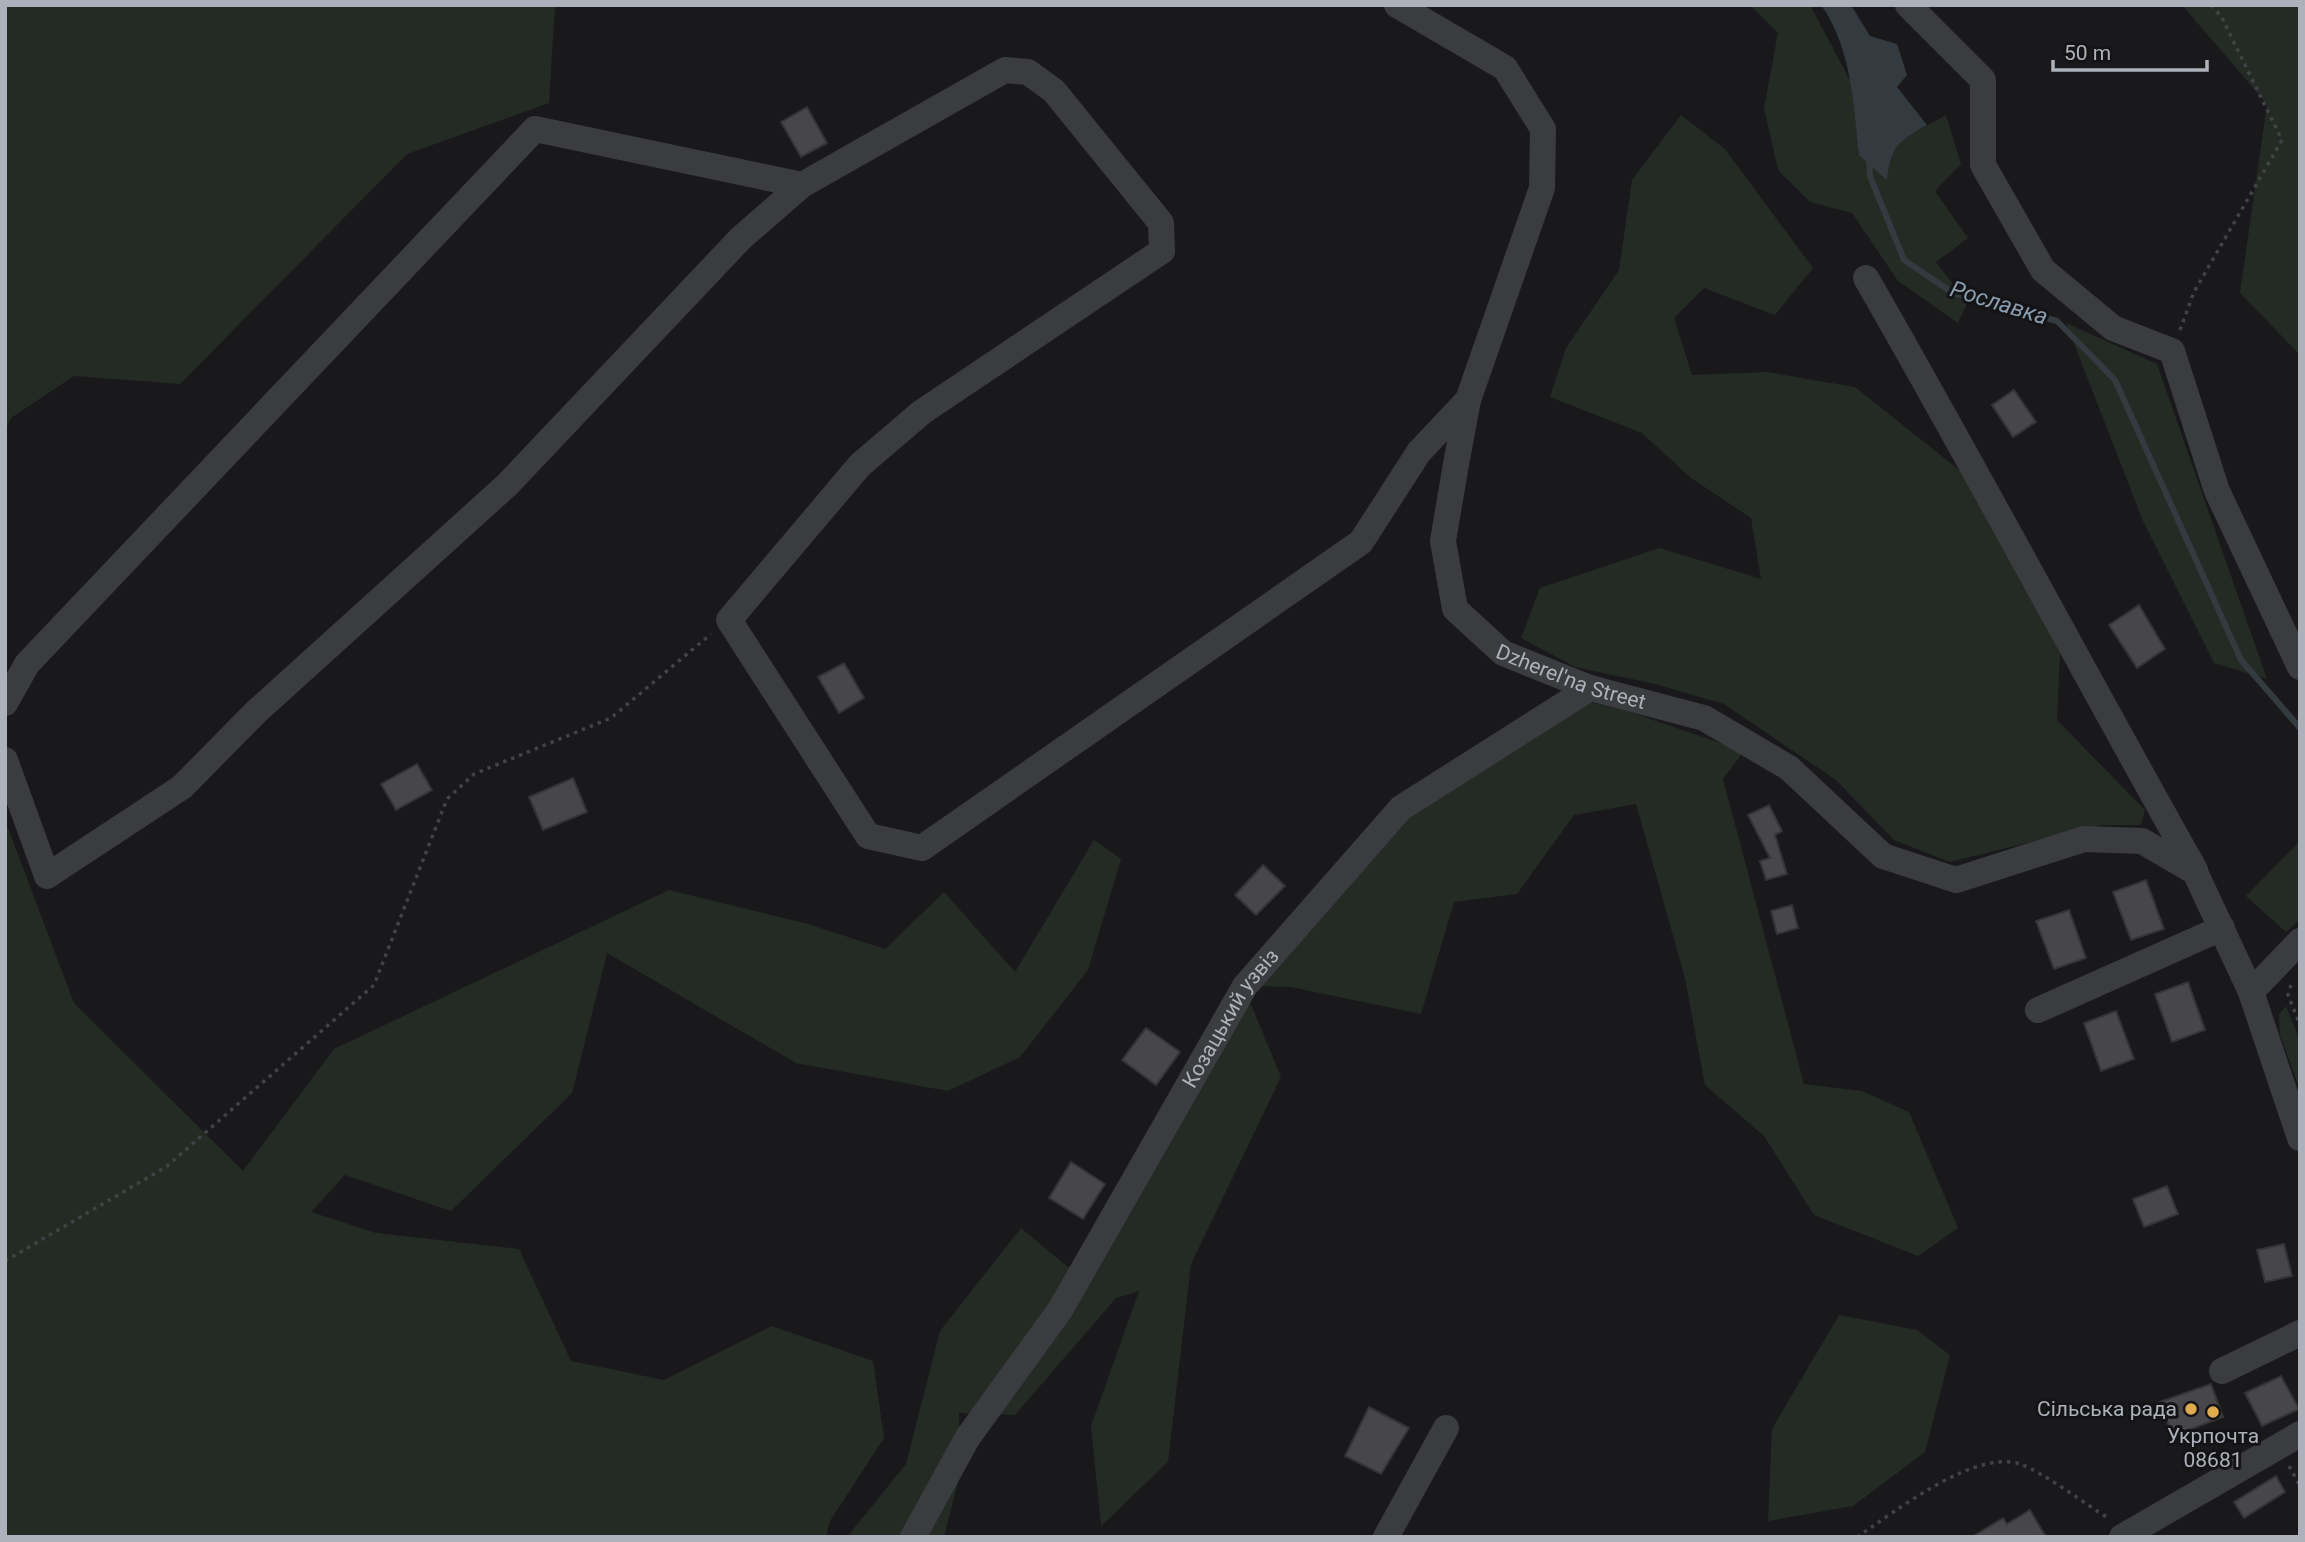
<svg xmlns="http://www.w3.org/2000/svg" width="2305" height="1542" viewBox="0 0 2305 1542" font-family="Roboto,sans-serif">
	<style>
		.green { fill: #242b25 }
		.water { fill: #333a40 }
		.lines { fill: none; stroke-linecap: round; stroke-linejoin: round }
		.stream { stroke: #333a40; stroke-width: 6 }
		.building { fill: #47474b; stroke: #343437; stroke-width: 2 }
		.path { stroke: #414347; stroke-width: 3.5; stroke-dasharray: 3.5 5; stroke-linecap: butt }
		.minor { stroke: #3b3c40; stroke-width: 26 }
		.poi-dot { fill: #deab4f; stroke: #141416; stroke-width: 2.5 }
		.labels { text-anchor: middle; dominant-baseline: central; stroke-width: 6; stroke-linejoin: round; paint-order: stroke }
		.street-label { font-size: 21px; fill: #adb1b9; stroke: #141416 }
		.poi-label { font-size: 21px; fill: #adb1b9; stroke: #141416; text-anchor: end }
		.water-label { font-size: 23px; font-style: italic; fill: #899eb0; stroke: #141416 }
	</style>
	<rect width="100%" height="100%" fill="#19191b"/>
	<path class="green" d="M5,5H555L549,103L407,154L180,384L74,376L11,418L5,431Z
		M1750,5H1810L1851,82L1859,154L1887,178L1890,155L1904,138L1946,115L1961,164L1935,191L1968,238L1936,262L1967,303L1958,323L1898,281L1852,213L1810,202L1778,170L1764,108L1778,33Z
		M2182,5H2300V355L2240,293L2267,104Z
		M1681,115L1725,149L1813,268L1775,315L1704,288L1674,318L1692,375L1767,372L1855,387L1973,481L2060,653L2057,720L2145,810L2141,825H2100L1950,862L1894,840L1836,780L1724,704L1655,684L1575,667L1521,638L1540,588L1659,548L1761,579L1751,518L1691,478L1642,433L1550,397L1566,348L1619,270L1632,180Z
		M2066,323L2157,364L2267,679L2214,663L2143,521Z
		M1576,699L1627,711L1744,751L1723,779L1804,1084L1862,1091L1909,1112L1958,1228L1918,1256L1814,1215L1764,1136L1705,1085L1685,978L1636,804L1574,815L1517,894L1454,902L1421,1014L1291,987L1245,986L1401,808Z
		M5,820L74,1003L243,1171L334,1049L669,890L808,924L885,949L944,892L1015,972L1094,840L1121,859L1088,970L1020,1057L948,1091L796,1063L607,953L572,1093L451,1211L345,1175L311,1212L376,1233L519,1249L571,1361L664,1380L772,1326L873,1361L884,1438L830,1521L826,1537H5Z
		M2300,841V919L2286,932L2246,896Z
		M1250,1002L1281,1077L1191,1264L1168,1462L1101,1526L1091,1426L1139,1291L1116,1298L1015,1415L959,1413L960,1474L944,1537H847L906,1464L940,1331L1021,1228L1069,1268L1172,1132Z
		M2286,1006L2300,1041V1090L2280,1035L2279,1014Z
		M1839,1315L1917,1330L1950,1355L1925,1452L1853,1506L1768,1521L1772,1429Z"/>
	<path class="water" d="M1821,5H1851L1870,36L1897,44L1907,75L1897,87L1927,125C1898,142 1891,145 1887,180L1859,155C1853,103 1852,49 1821,5Z"/>
	<g class="lines">
		<path class="stream" d="M1869,156L1870,176L1904,260L1953,293L2057,321L2115,380L2241,660L2300,728"/>
	</g>
	<path class="building" d="M807,107L827,143L801,157L781,122Z
		M2014,390L2036,422L2013,437L1992,405Z
		M2139,605L2165,649L2137,668L2109,625Z
		M844,663L864,698L839,713L818,677Z
		M417,764L432,790L396,810L381,784Z
		M573,778L587,812L543,830L529,797Z
		M1769,805L1782,831L1775,835L1787,874L1766,880L1760,861L1770,858L1748,815Z
		M1263,865L1285,886L1256,915L1235,895Z
		M2146,880L2164,929L2131,940L2113,892Z
		M1792,905L1798,928L1777,934L1771,911Z
		M2069,910L2086,958L2054,969L2036,921Z
		M2188,982L2205,1030L2172,1042L2155,994Z
		M2116,1011L2134,1059L2101,1071L2084,1023Z
		M1146,1028L1180,1052L1156,1085L1122,1060Z
		M1071,1162L1105,1184L1083,1219L1049,1198Z
		M2167,1186L2178,1214L2144,1227L2133,1199Z
		M2284,1244L2292,1276L2265,1282L2257,1250Z
		M2281,1376L2299,1409L2262,1426L2245,1393Z
		M2211,1384L2223,1417L2173,1436L2159,1402Z
		M1369,1407L1409,1428L1381,1474L1345,1456Z
		M2276,1476L2285,1492L2244,1518L2234,1502Z
		M2030,1510L2046,1537H1972L2003,1518L2007,1524Z"/>
	<g class="lines">
		<path class="path" d="M2180,330L2194,292L2282,140L2221,16L2211,5
			M2291,985L2288,995L2300,1025
			M5,1261L166,1167L374,985L447,799L474,774L611,718L711,634
			M2289,1466L2300,1486
			M1857,1537C1895,1512 1974,1449 2020,1464C2041,1471 2087,1505 2108,1518"/>
		<g class="minor">
			<path id="s1" d="M1397,5L1505,68L1543,129L1542,188L1468,400L1456,464L1443,541L1455,609L1503,653L1590,688L1704,718L1789,768L1883,856L1956,880L2084,839L2142,841L2195,872L2251,992L2300,1138"/>
			<path d="M1908,5L1983,80V165L2043,270L2113,328L2172,351L2217,491L2300,667"/>
			<path d="M1866,278C1979,474 2084,673 2195,870"/>
			<path d="M5,703L27,664L535,129L802,185"/>
			<path d="M5,760L47,876L182,787L257,711L507,485L741,238L802,185L1005,70L1028,72L1054,91L1161,223L1162,251L922,412L860,465L729,620L868,836L922,848L1361,542L1419,452L1468,400"/>
			<path d="M2251,992L2300,941"/>
			<path d="M2038,1010L2222,928"/>
			<path d="M2222,1371L2300,1333"/>
			<path id="s2" d="M913,1537L968,1437L1060,1310L1245,986L1401,808L1590,688"/>
			<path d="M1386,1537L1446,1428"/>
			<path d="M2122,1537L2300,1434"/>
		</g>
	</g>
	<g class="poi-dot">
		<circle cx="2191" cy="1409" r="7"/>
		<circle cx="2213" cy="1412" r="7"/>
	</g>
	<g class="labels">
		<g class="street-label">
			<text stroke="none"><textPath href="#s1" startOffset="830">Dzherel'na Street</textPath></text>
			<text stroke="none"><textPath href="#s2" startOffset="609">Козацький узвіз</textPath></text>
		</g>
		<g class="poi-label">
			<text x="2177" y="1409">Сільська рада</text>
			<text x="2213" y="1436" text-anchor="middle">Укрпочта<tspan x="2213" dy="24">08681</tspan></text>
		</g>
		<g class="water-label">
			<text transform="translate(1999 303) rotate(17)">Рославка</text>
		</g>
	</g>
	<rect width="2305" height="1542" fill="none" stroke="#adb1b9" stroke-width="14"/>
	<path d="M2053 60v10h154v-10" fill="none" stroke="#adb1b9" stroke-width="3.5"/>
	<text x="2064" y="60" font-size="21" fill="#adb1b9" stroke="#141416" stroke-width="5" paint-order="stroke">50 m</text>
</svg>
